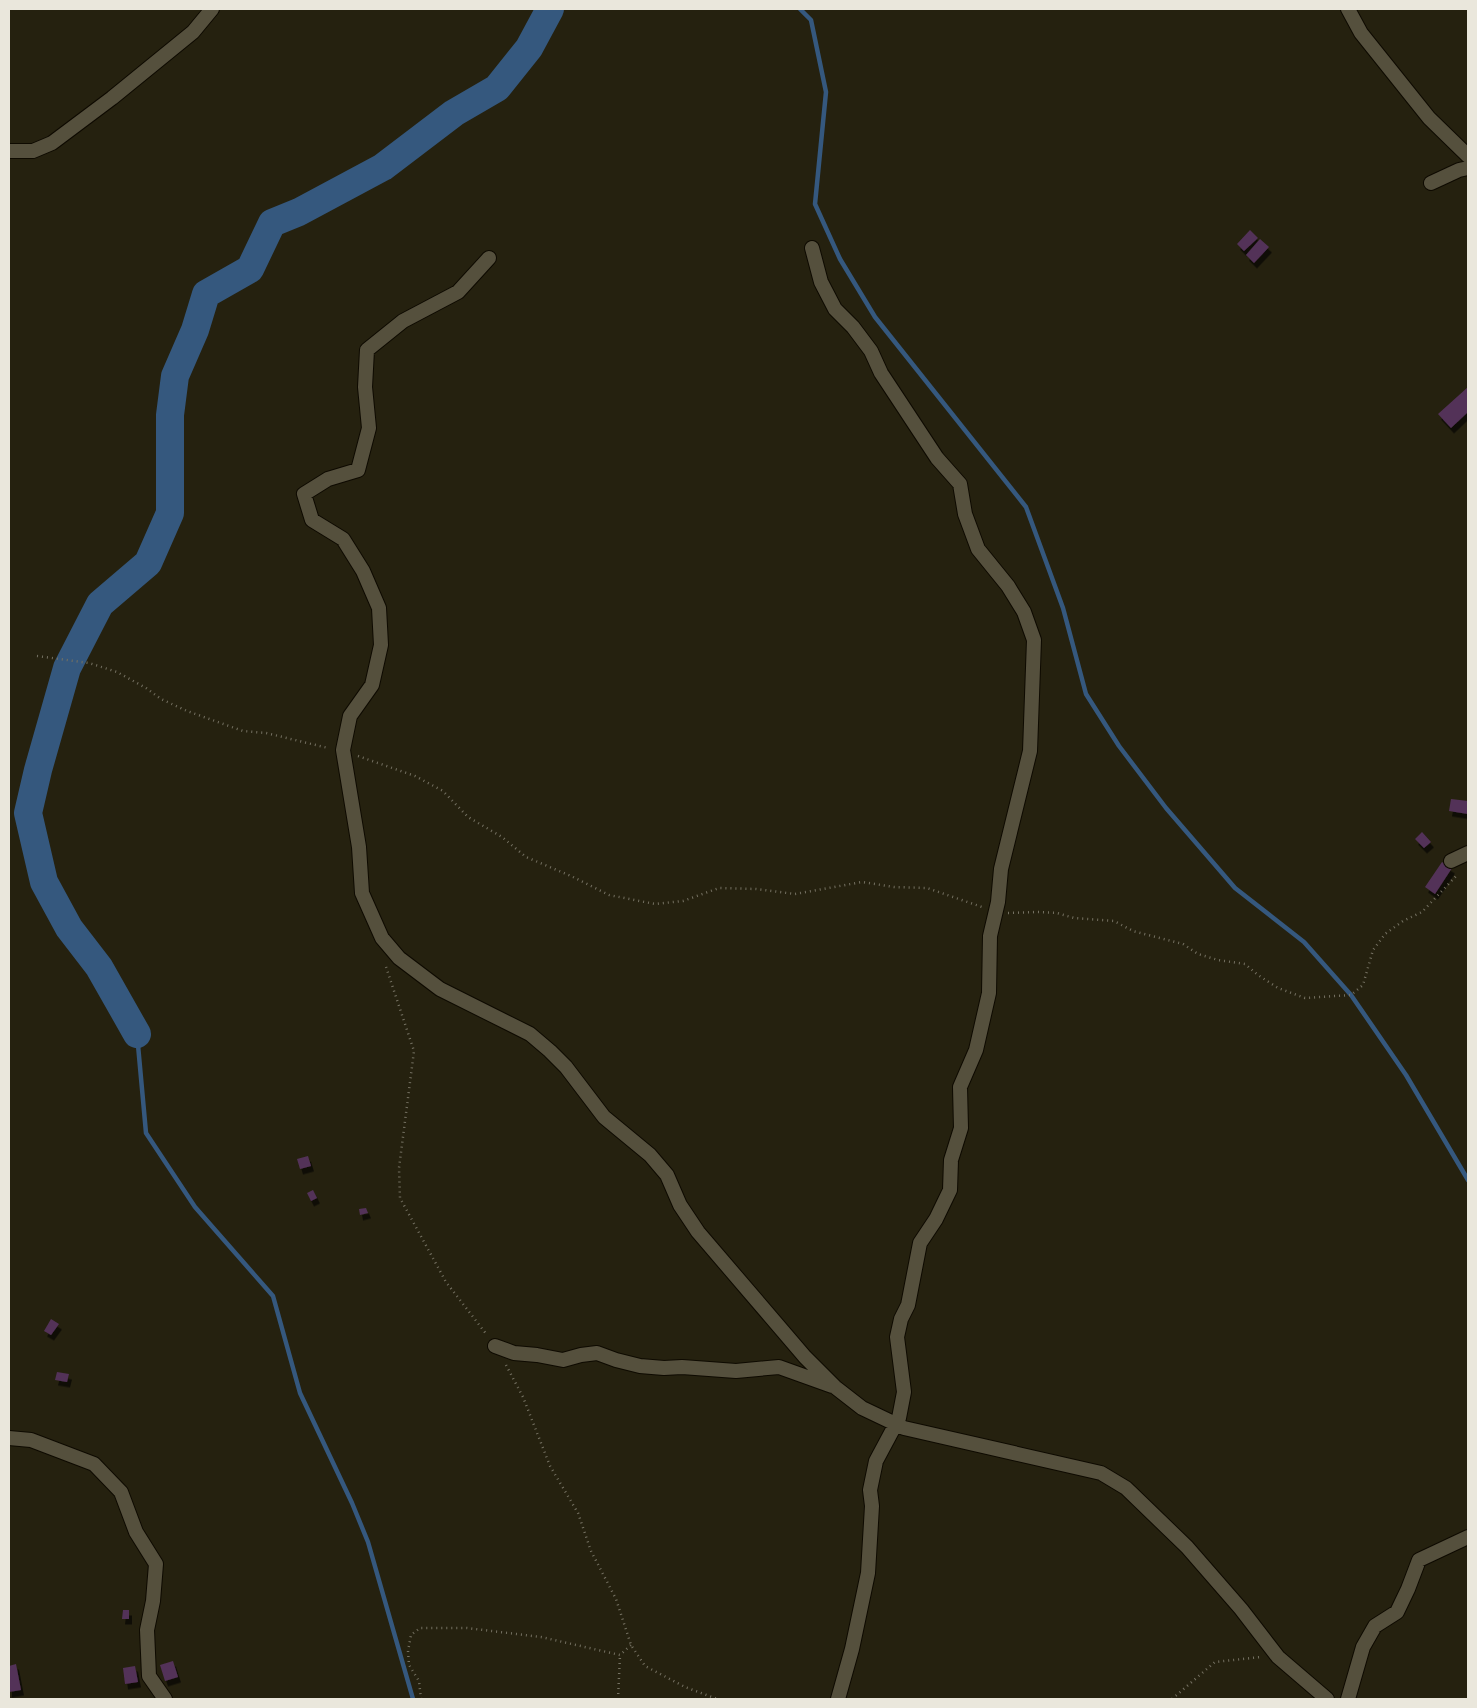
<svg xmlns="http://www.w3.org/2000/svg" width="1477" height="1708" viewBox="0 0 1477 1708" font-family="Arial,sans-serif">
	<style>
		.lines { fill: none; stroke-linecap: round; stroke-linejoin: round }
		.stream { stroke: #35587e; stroke-width: 4.5 }
		.river { stroke: #35587e; stroke-width: 28 }
		.building { fill: #533258; filter: url(#shadow) }
		.minor-casing { stroke: #0e0a00; stroke-width: 16 }
		.path { stroke: #757162; stroke-width: 2.5; stroke-dasharray: 1 4; stroke-linecap: butt }
		.minor { stroke: #55503d; stroke-width: 14 }
	</style>
	<defs>
		<filter id="shadow"><feDropShadow dx="3" dy="5.5" stdDeviation="0" flood-color="#0009"/></filter>
	</defs>
	<rect width="100%" height="100%" fill="#25210f"/>
	<g class="lines">
		<path class="stream" d="M800,9L811,20L826,92L815,204L840,259L875,317L1026,507L1063,608L1086,694L1119,746L1166,808L1235,888L1304,942L1351,995L1406,1075L1468,1180
			M137,1034L146,1133L195,1207L273,1296L300,1393L352,1503L368,1542L413,1699"/>
		<path class="river" d="M137,1034L99,967L69,928L44,882L28,813L38,770L67,668L100,604L148,563L170,513V415L175,376L195,330L206,294L250,269L272,223L299,212L383,167L454,113L497,88L529,48L550,9"/>
	</g>
	<path class="building" d="M1250,230L1258,238L1244,251L1237,244Z
		M1260,239L1269,247L1254,263L1246,255Z
		M1468,387V412L1451,428L1438,414Z
		M1451,799L1468,801V814L1449,811Z
		M1422,832L1431,842L1424,848L1415,839Z
		M1442,862L1452,868L1435,894L1425,887Z
		M308,1156L311,1166L300,1169L297,1159Z
		M313,1190L317,1198L311,1201L307,1193Z
		M366,1208L368,1213L360,1215L359,1209Z
		M51,1319L59,1324L51,1335L44,1331Z
		M57,1372L69,1374L67,1382L55,1380Z
		M123,1610H129V1619H122Z
		M173,1661L178,1677L165,1681L160,1665Z
		M16,1664L21,1690L9,1692V1666Z
		M135,1666L138,1682L125,1684L123,1668Z"/>
	<g class="lines">
		<g class="minor-casing">
			<path id="minor" d="M1348,9L1361,33L1429,118L1468,156
				M9,151H33L52,143L112,98L193,32L212,9
				M1431,183L1459,170L1468,168
				M812,248L821,282L835,309L853,327L871,351L881,373L937,458L960,484L965,514L978,549L1008,586L1024,612L1034,640L1030,751L1001,869L998,902L990,936L989,993L976,1050L960,1087L961,1128L951,1160L950,1190L936,1219L920,1243L908,1305L901,1319L897,1337L904,1392L899,1418L876,1461L870,1490L872,1506L868,1573L852,1649L838,1699
				M489,258L458,292L403,321L367,350L365,387L369,428L358,470L328,479L304,494L312,520L343,539L363,571L379,608L381,645L372,685L350,716L343,750L359,847L362,893L382,938L399,958L440,989L530,1034L550,1051L566,1067L604,1117L650,1155L667,1175L680,1205L698,1232L805,1357L835,1387L862,1408L904,1428L1101,1473L1126,1488L1187,1547L1241,1609L1278,1657L1327,1699
				M1451,861L1468,853
				M495,1346L514,1353L537,1355L563,1360L581,1355L597,1353L616,1360L640,1366L664,1368L682,1367L736,1371L779,1367L832,1386
				M9,1438L31,1440L94,1464L121,1492L136,1532L156,1564L153,1601L147,1630L149,1676L165,1699
				M1348,1699L1363,1647L1375,1626L1397,1612L1408,1589L1419,1560L1468,1537"/>
		</g>
		<path class="path" d="M37,656L89,663L117,672L146,688L161,699L187,711L243,731L266,733L328,748
			M358,756L415,776L443,791L468,817L502,837L526,857L571,876L609,895L655,904L683,901L719,888L756,889L795,894L862,882L894,887L927,888L982,907
			M1008,913L1037,912L1057,913L1074,918L1114,921L1133,931L1183,944L1198,954L1218,960L1245,964L1258,975L1278,988L1305,998L1351,995L1363,985L1373,950L1385,934L1403,921L1422,912L1458,874
			M386,967L414,1051L399,1168L400,1198L446,1282L487,1335
			M506,1365L523,1397L550,1466L578,1513L591,1551L616,1599L631,1645L645,1666L685,1687L717,1699
			M421,1699L419,1681L409,1665L408,1651L411,1635L420,1628H467L541,1637L620,1655L631,1645
			M618,1699L620,1655
			M1172,1699L1215,1662L1261,1657"/>
		<use href="#minor" class="minor"/>
	</g>
	<rect width="1477" height="1708" fill="none" stroke="#eae7dc" stroke-width="20"/>
</svg>
